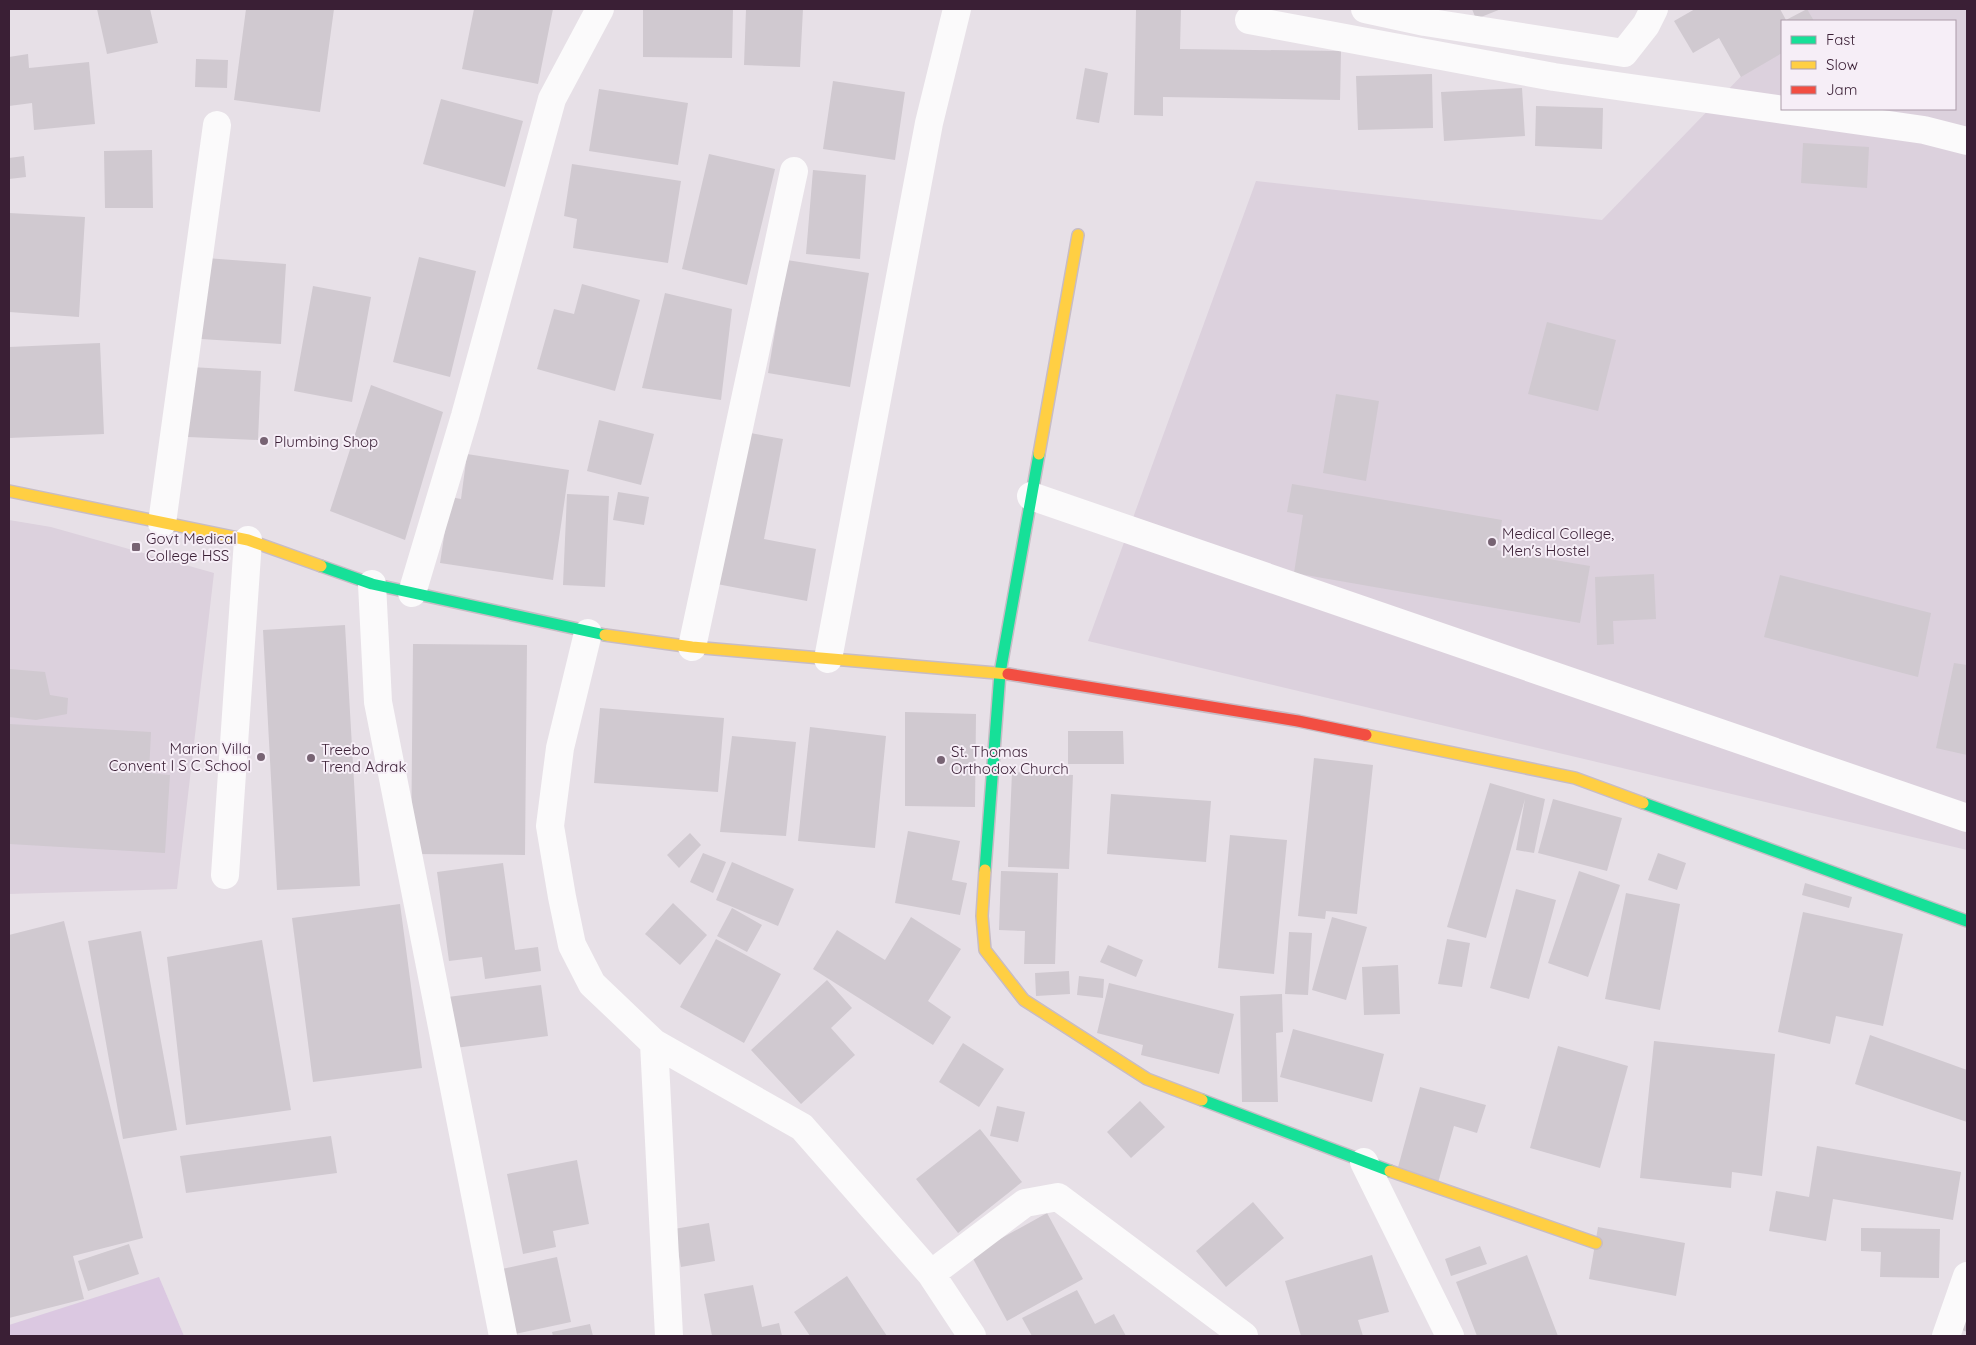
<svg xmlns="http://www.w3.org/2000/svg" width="1976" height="1345" viewBox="0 0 1976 1345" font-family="Quicksand,sans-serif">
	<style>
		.built { fill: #dcd1dd }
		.green { fill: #dbc8e1 }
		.building { fill: #d0c9d0 }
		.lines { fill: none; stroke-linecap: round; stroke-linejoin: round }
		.fast-casing { stroke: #c7bcc5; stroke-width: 14 }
		.slow-casing { stroke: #c7bcc5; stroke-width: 14 }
		.jam-casing { stroke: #c7bcc5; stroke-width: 14 }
		.street { stroke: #fbfafb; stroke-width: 28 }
		.fast { stroke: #16e098; stroke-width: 11 }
		.slow { stroke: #ffcf43; stroke-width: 11 }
		.jam { stroke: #f24e42; stroke-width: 11 }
		.poi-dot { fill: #776373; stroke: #f6eef7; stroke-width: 2 }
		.labels { text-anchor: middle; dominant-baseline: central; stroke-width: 4; stroke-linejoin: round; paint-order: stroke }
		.poi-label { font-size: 15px; fill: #3a1f35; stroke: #f6eef7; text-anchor: start }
	</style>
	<rect width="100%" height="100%" fill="#e7e0e7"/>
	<path class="built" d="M1807,9H1967V850L1088,641L1256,181L1602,220L1782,34V109H1955V21H1795Z
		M9,520L51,527L214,573L177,889L9,894Z"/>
	<path class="green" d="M159,1277L184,1336H9V1325Z"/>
	<path class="building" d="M97,9H150L158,43L107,54Z
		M246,9H334L320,112L234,100Z
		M474,9H553L538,84L462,69Z
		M643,9H733L732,58L643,57Z
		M746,9H803L800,67L744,65Z
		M1136,9H1181L1180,49L1341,51L1340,100L1163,97V116L1134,115Z
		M1472,9H1501L1476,19Z
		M1695,9H1780L1786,20L1807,9L1814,21H1782V53L1741,77L1719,38L1693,53L1674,21Z
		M28,54L29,68L89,62L95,124L34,130L32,103L9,106V57Z
		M196,59L228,60L227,88L195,87Z
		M1085,68L1108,73L1099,123L1076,119Z
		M1432,74L1433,128L1358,130L1356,76Z
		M833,81L905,92L895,160L823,149Z
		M1522,88L1525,136L1444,141L1441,92Z
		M599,89L688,103L678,165L589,151Z
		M441,99L523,121L505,187L423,164Z
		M1536,106L1603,108L1602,149L1535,146Z
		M1803,143L1869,147L1867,188L1801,183Z
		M152,150L153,208H105L104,151Z
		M709,154L775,169L747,285L682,269Z
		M24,156L26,177L9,179V158Z
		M572,164L681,181L668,263L573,248L577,219L564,216Z
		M813,170L866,175L860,259L806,254Z
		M9,213L85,217L79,317L9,312Z
		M419,257L476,271L450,377L393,362Z
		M206,258L286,264L281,344L201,339Z
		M787,260L869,273L850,387L768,373Z
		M582,284L640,300L615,391L537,369L554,309L574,314Z
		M313,286L371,297L352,402L294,391Z
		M665,293L732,309L721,400L642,388Z
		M1547,322L1616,340L1598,411L1528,394Z
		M100,343L104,434L9,438V347Z
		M191,367L261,371L258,440L188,437Z
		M371,385L443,412L405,540L330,511Z
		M1336,394L1379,401L1366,481L1323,473Z
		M599,420L654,434L641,485L587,471Z
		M745,432L783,439L764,539L816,549L807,601L717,584Z
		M467,454L569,470L553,580L440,563L450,497L461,499Z
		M1292,484L1502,520L1497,550L1590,566L1580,623L1294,573L1303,515L1287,512Z
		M618,492L649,497L644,525L613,520Z
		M567,494L609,496L605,587L563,585Z
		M1654,574L1656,619L1613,621L1614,644L1597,645L1595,577Z
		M1780,575L1931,613L1918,677L1764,637Z
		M345,625L360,886L277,890L263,630Z
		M413,644L527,645L525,855L411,854Z
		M1954,663L1967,665V755L1936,748Z
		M9,669L45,672L50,695L68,698L67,714L36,720L9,717Z
		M600,708L724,718L718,792L594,783Z
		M905,712L976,714L975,807L905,806Z
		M9,724L151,732L149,773L170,775L165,853L9,844Z
		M810,727L886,736L875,848L798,841Z
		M1068,731H1123L1124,764H1068Z
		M732,736L796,742L786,836L720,832Z
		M1314,758L1373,765L1357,914L1326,911L1325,919L1298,916Z
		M1012,772L1073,775L1069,869L1008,867Z
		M1490,783L1545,799L1534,853L1516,850L1525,799L1486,938L1447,927Z
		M1111,794L1211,801L1206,862L1107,854Z
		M1553,799L1622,818L1607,871L1538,853Z
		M908,831L960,841L952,880L967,883L960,915L895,903Z
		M690,833L701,845L679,868L667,855Z
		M1230,835L1287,840L1274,974L1218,968Z
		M703,853L726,862L713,893L690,882Z
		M1658,853L1686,863L1677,890L1648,880Z
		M732,862L794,889L778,926L716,900Z
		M503,863L515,950L538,947L541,971L485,979L482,957L449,961L437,872Z
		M1001,871L1058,873L1055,964H1024L1025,931L999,930Z
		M1579,871L1620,885L1588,977L1548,963Z
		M1805,883L1852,897L1849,908L1802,895Z
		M1516,889L1556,900L1529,999L1490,988Z
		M1626,893L1680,904L1660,1010L1605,999Z
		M673,903L707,935L680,965L645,934Z
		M400,904L422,1068L313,1082L292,918Z
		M732,908L762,925L747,952L717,936Z
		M1803,912L1903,934L1883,1026L1836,1016L1830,1044L1778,1032Z
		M911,917L961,949L928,1001L951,1017L933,1045L813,969L837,930L885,960Z
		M1332,917L1367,927L1346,1000L1312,990Z
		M64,921L143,1238L73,1256L84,1299L9,1318V935Z
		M141,931L177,1130L123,1139L88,941Z
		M1289,932L1312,933L1308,995L1285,994Z
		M716,939L781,974L744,1043L680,1007Z
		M1447,939L1470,943L1462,987L1438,984Z
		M262,940L291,1110L186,1125L167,957Z
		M1108,945L1143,960L1136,977L1100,962Z
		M1398,965L1400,1014L1364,1015L1362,967Z
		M1069,971L1070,994L1036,996L1035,973Z
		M1079,976L1104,979L1103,998L1077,995Z
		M827,980L852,1008L831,1028L855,1055L801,1104L751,1050Z
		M1109,983L1234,1014L1219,1074L1141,1055L1143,1045L1097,1033Z
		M541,985L548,1036L447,1049L440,998Z
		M1282,994L1283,1032L1276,1033L1278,1102H1242L1240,996Z
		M1293,1029L1384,1054L1372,1102L1280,1077Z
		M1870,1035L1967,1070V1122L1855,1084Z
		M1654,1041L1775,1054L1762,1176L1732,1172L1731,1188L1640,1178Z
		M963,1043L1004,1069L979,1107L939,1082Z
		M1558,1046L1628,1066L1600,1168L1530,1148Z
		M1420,1087L1486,1105L1477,1133L1454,1126L1438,1183L1397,1171Z
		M1140,1101L1165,1127L1131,1158L1107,1132Z
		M997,1106L1025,1112L1018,1142L990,1136Z
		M980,1129L1022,1182L958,1233L916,1179Z
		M331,1136L337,1173L186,1193L180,1156Z
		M1817,1146L1961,1172L1953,1220L1833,1199L1826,1241L1769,1231L1776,1191L1809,1197Z
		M577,1160L589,1224L553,1231L556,1247L523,1254L507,1174Z
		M1253,1202L1284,1238L1226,1287L1196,1251Z
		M1047,1213L1083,1279L1007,1321L971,1255Z
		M709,1223L715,1261L681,1267L674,1229Z
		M1598,1227L1685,1243L1676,1296L1589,1279Z
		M1861,1228L1940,1229L1939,1278L1880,1277L1881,1252L1861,1251Z
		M129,1244L139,1274L88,1291L78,1261Z
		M1480,1246L1487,1264L1451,1276L1445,1259Z
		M1372,1255L1389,1312L1358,1320L1363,1336H1301L1285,1281Z
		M1527,1255L1558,1336H1477L1456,1282Z
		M557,1257L571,1322L515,1334L502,1269Z
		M847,1276L887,1336H810L794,1312Z
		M753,1285L762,1327L779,1323L782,1336H712L704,1294Z
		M1077,1290L1095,1324L1114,1314L1126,1336H1032L1022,1318Z
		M1967,1313V1332L1960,1329Z
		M590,1324L593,1336H553L552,1332Z"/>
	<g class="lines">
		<g class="fast-casing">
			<path id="fast" d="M321,566L372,584L605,635
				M1643,803L1967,921
				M985,870L1000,673L1039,454
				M1202,1100L1390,1171"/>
		</g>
		<g class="slow-casing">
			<path id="slow" d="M1039,454L1078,235
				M9,491L248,540L321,566
				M605,635L692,647L1008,674
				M1366,735L1575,778L1643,803
				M985,870L982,916L985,950L1024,1000L1147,1079L1202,1100
				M1390,1171L1596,1243"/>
		</g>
		<g class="jam-casing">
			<path id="jam" d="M1008,674L1298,721L1366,735"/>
		</g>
		<path class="street" d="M1365,9L1425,22L1624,53L1646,25L1654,9
			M1249,20L1554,77L1924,130L1967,141
			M1031,496L1967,818
			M162,523L217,125
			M372,584L378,702L503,1336
			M412,593L465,416L552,99L600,9
			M588,633L560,748L550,826L562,897L572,945L592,984L654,1043L802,1127L931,1274L1025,1203L1058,1197L1244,1336
			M692,647L794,171
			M828,659L929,123L957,9
			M225,875L248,540
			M654,1043L669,1336
			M1364,1162L1450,1336
			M931,1274L972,1336
			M1946,1336L1967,1276"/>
		<use href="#fast" class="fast"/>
		<use href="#slow" class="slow"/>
		<use href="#jam" class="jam"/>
	</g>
	<g class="poi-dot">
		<circle cx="264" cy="441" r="5"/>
		<circle cx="1492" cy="542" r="5"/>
		<rect x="131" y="542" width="10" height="10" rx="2.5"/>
		<circle cx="261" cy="757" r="5"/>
		<circle cx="311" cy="758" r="5"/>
		<circle cx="941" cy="760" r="5"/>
	</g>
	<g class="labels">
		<g class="poi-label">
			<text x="274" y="441">Plumbing Shop</text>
			<text x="1502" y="533">Medical College,<tspan x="1502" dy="17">Men's Hostel</tspan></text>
			<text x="146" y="538">Govt Medical<tspan x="146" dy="17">College HSS</tspan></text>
			<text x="251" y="748" text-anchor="end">Marion Villa<tspan x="251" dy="17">Convent I S C School</tspan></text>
			<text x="321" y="749">Treebo<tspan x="321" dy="17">Trend Adrak</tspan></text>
			<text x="951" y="751">St. Thomas<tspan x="951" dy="17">Orthodox Church</tspan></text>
		</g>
	</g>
	<rect width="1976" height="1345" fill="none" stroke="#3a1f35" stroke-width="20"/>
	<rect x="1781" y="20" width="175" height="90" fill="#f6eef7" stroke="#ab9ba9"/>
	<rect x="1791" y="36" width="25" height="8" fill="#16e098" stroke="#ab9ba9"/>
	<text x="1826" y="45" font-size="15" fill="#3a1f35">Fast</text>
	<rect x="1791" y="61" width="25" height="8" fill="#ffcf43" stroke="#ab9ba9"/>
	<text x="1826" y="70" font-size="15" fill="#3a1f35">Slow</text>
	<rect x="1791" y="86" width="25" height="8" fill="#f24e42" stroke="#ab9ba9"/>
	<text x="1826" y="95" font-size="15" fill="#3a1f35">Jam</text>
</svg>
